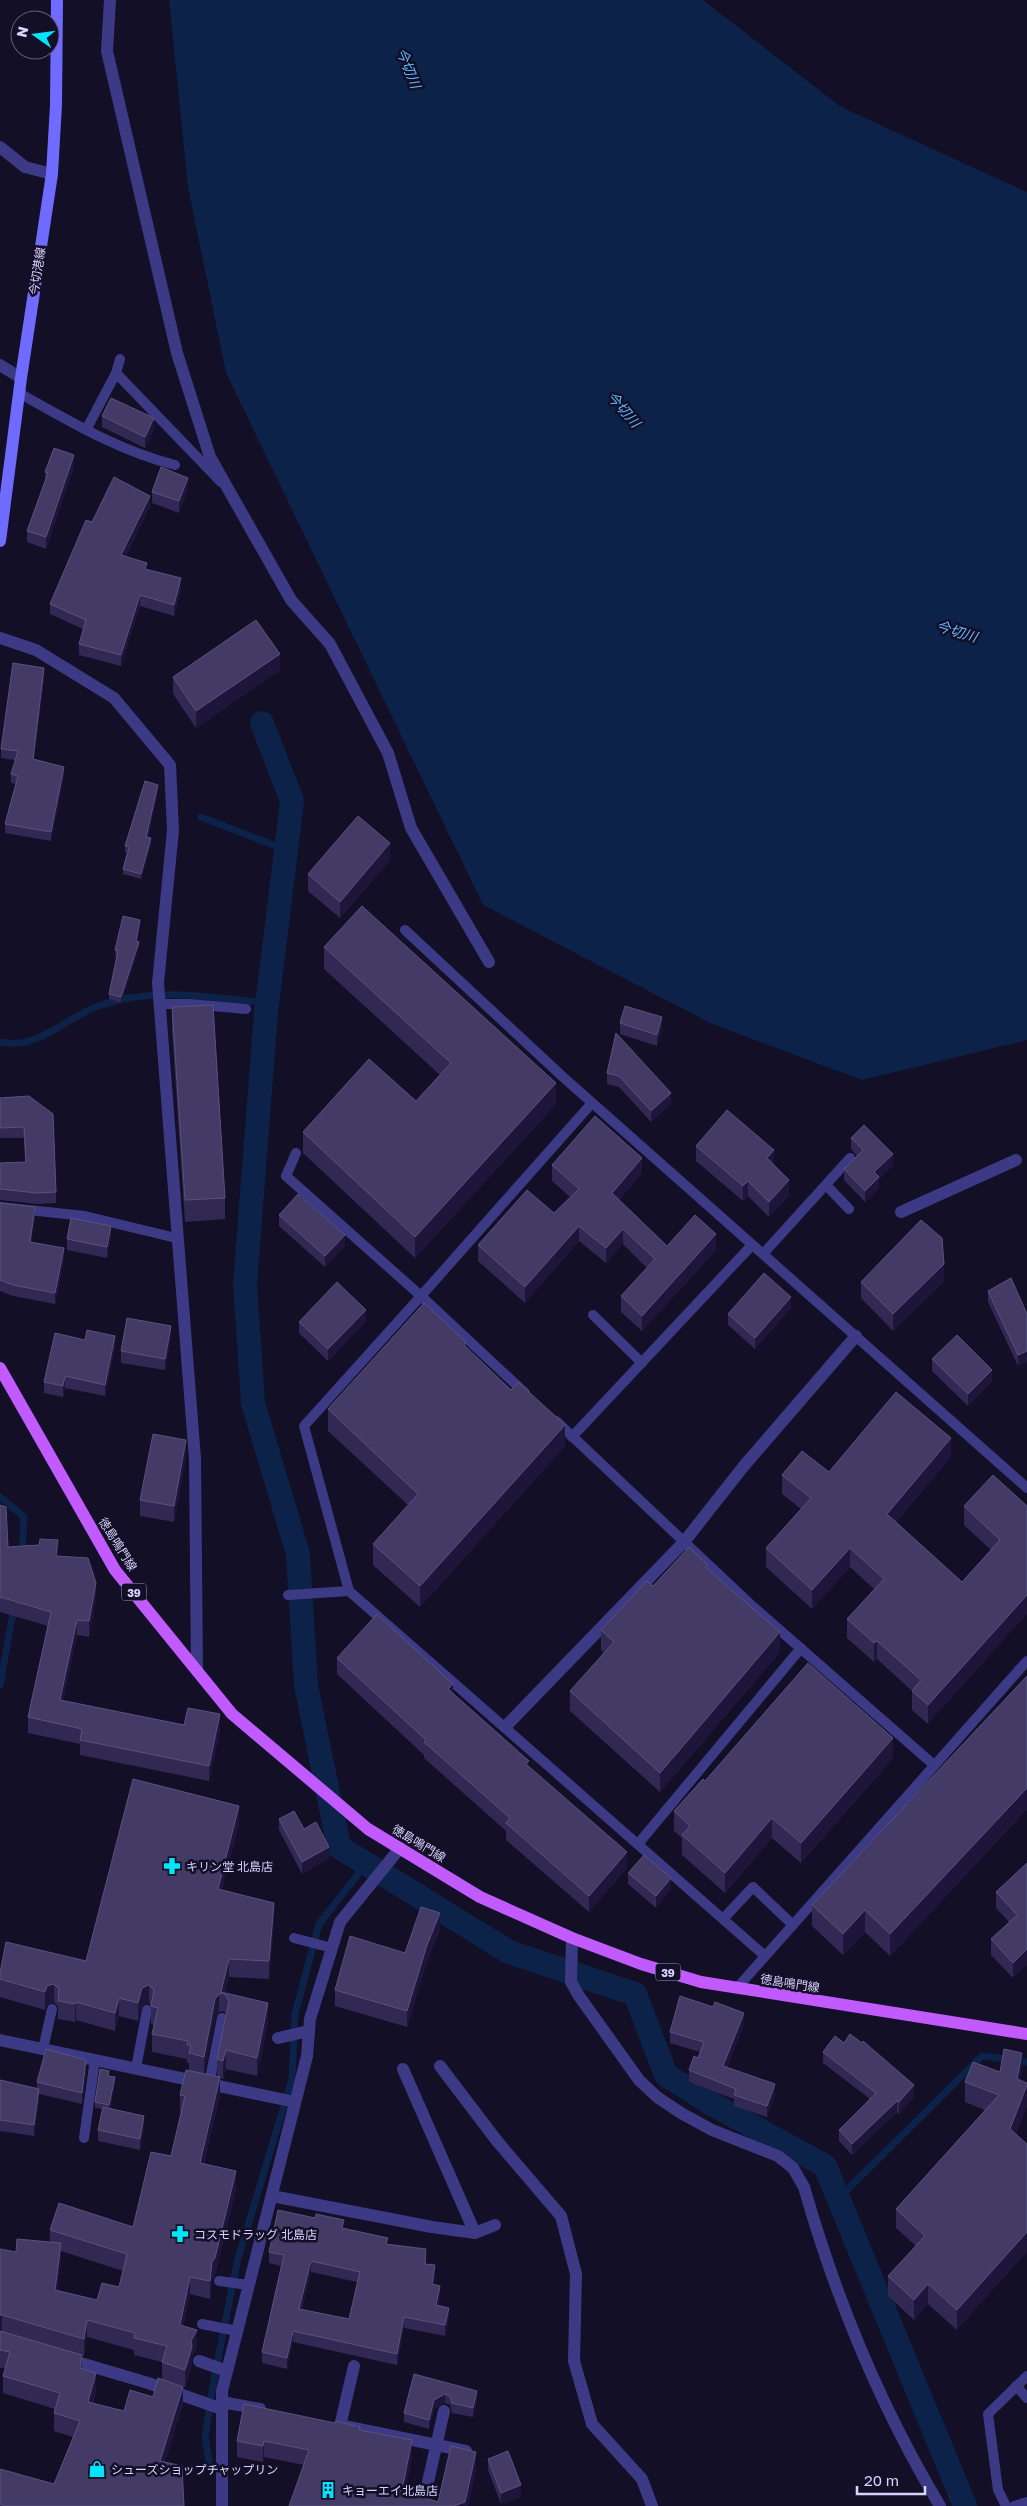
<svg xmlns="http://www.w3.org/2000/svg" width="1027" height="2506" viewBox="0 0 1027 2506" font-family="'Golos Text','Noto Sans JP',sans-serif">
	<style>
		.water { fill: #0c2248 }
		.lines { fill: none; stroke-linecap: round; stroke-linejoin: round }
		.stream { stroke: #0c2248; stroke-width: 7 }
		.canal { stroke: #0c2248; stroke-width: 24 }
		.service { stroke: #3d3a85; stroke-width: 10 }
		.minor { stroke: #3d3a85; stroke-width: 12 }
		.secondary { stroke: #6f6bff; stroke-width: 12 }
		.primary { stroke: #c25bff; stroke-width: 12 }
		.wall { fill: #312854; fill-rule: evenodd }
		.shaded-wall { fill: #1d163a }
		.building { fill: #433a66; stroke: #5a527e; fill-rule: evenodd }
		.labels { text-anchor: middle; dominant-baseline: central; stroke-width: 5; stroke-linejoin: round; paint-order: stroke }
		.shield { fill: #130f26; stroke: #9e99be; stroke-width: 1 }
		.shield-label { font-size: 11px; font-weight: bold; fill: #d9d4ff }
		.street-label { font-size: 12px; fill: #d9d4ff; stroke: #130f26 }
		.poi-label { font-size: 12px; fill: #d9d4ff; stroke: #130f26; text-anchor: start }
		.water-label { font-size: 14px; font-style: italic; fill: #62b6ff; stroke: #130f26 }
	</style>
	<rect width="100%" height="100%" fill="#130f26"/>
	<path class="water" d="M169,0H703L841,107L1027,192V1040L862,1080L712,1024L483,905L226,373L188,187Z"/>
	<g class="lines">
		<path class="stream" d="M201,817L286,850
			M0,1042C6,1043 13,1044 19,1043C49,1039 72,1015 99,1006C153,986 213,998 267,1003
			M0,1497L24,1517L22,1554
			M0,1685L14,1607
			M839,2198L982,2056L1027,2062
			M211,2473L205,2437L213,2385L237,2262L292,2079L295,2014L319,1924L366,1864"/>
		<path class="canal" d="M262,723L292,801L266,1012L245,1284L253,1403L298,1554L306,1685L339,1847L509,1952L635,1994L666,2075L712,2104L825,2166L965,2506"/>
		<path class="service" d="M116,373L120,359
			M19,393C69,421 119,451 175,465
			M86,430L116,373L221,482
			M405,930L563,1077L1027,1488
			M159,1004H190L246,1009
			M296,1153L286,1176L421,1296L592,1103
			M826,1185L849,1209
			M0,1207L85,1216L176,1238
			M763,1254L850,1158
			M593,1315L642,1363
			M525,1393L421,1296L304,1426L349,1591L765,1956
			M556,1421L750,1604L934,1765
			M572,1437L752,1245
			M288,1595L349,1591
			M638,1844L801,1648
			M723,1919L753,1887L793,1925
			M294,1938L332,1948
			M737,1988L1027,1661
			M43,2049L52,2009
			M136,2068L147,2010
			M209,2084L222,2018
			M84,2138L95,2059
			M219,2281L249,2285
			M202,2324L237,2331
			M1016,2386L1027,2398
			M1006,2506L998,2490L988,2414L1027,2376
			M1014,2506L1027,2502"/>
		<path class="minor" d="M110,0L107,51L177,353L210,457L291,600L330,644L388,753L411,828L489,962
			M0,147L25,167L52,174
			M0,365L21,378
			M0,638L36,650L114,698L170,765L173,830L158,983L195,1459L197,1671
			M901,1212L1016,1160
			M505,1727L684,1542L743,1467L856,1336
			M572,1938L571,1982L579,1996L639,2080L657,2097L681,2113L712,2130L778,2156L793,2168L804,2187C836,2299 880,2406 940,2506
			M278,2038L309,2031
			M0,2040L295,2102
			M440,2066L497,2141L561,2216L576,2274L574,2361L592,2424L642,2479L652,2506
			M403,2069L475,2233
			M272,2196L432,2227L475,2233L495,2225
			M67,2359L148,2383L222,2409
			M199,2361L227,2371
			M222,2402L260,2409
			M340,2426L354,2366
			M344,2426L466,2451
			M428,2482L444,2411
			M222,2506V2391L307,2056L310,2019L340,1922L400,1848"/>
		<path class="secondary" d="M0,541L21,378L52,174L56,105L57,0"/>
		<path class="primary" d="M0,1368L115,1570L232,1714L368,1829L480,1897L572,1938L641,1964L701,1982L1027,2034"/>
	</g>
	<path class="wall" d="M102,416L154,429L145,448L102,427Z
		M74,466L46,549L27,542V531L45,482V472Z
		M188,489L179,513L152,503V492Z
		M150,506L126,556L147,570L181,589L174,616L140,606L121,666L79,655V644L83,629L50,614V604L92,522Z
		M280,670L196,728L173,694V677Z
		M44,677L34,759L64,776L51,841L5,833V824L16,784L11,783V774L15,760L1,758V749Z
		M158,790L148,837L151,844L141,879L123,874V869L127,853L125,852V846Z
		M390,860L340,918L308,891V874Z
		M140,925L137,941L139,947L121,1003L109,999V994L117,957L115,956V950Z
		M324,947L556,1104L415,1258L303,1153V1132L416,1101L440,1075L324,969Z
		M172,1007L225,1198V1219L185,1222L172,1029Z
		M620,1023L662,1028L657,1046L620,1034Z
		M616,1033L671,1104L651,1122L619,1087L607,1084V1073Z
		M29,1096L56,1192V1203L37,1204L0,1200V1163L25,1162L24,1138H0V1098Z
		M851,1138L893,1165L879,1179V1188L865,1202L844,1180V1169L857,1156L851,1149Z
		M696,1146L774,1165L789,1195L769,1217L748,1196L743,1201L696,1161Z
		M552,1165L642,1173L619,1200L667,1246L716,1250L642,1331L621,1312V1296L647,1268L623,1244L606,1263L579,1241L525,1303L478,1261V1245L554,1213L570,1197L552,1181Z
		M0,1203L35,1218L31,1242L64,1259L55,1304L13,1296L0,1291Z
		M279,1215L345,1246L325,1267L279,1226Z
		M111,1237L107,1258L67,1250V1239Z
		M944,1281L893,1331L861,1298V1282Z
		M988,1291L1027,1314V1362L1018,1366L988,1302Z
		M791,1308L755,1349L728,1325V1314Z
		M366,1321L328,1361L299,1333V1322Z
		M171,1337L165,1370L121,1363V1351Z
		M115,1347L105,1396L65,1388L63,1397L44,1393V1382Z
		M466,1348L565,1446L420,1607L373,1565V1544L408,1505L328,1431V1409Z
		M932,1359L992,1381L968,1406L932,1371Z
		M186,1456L174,1522L140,1516V1500Z
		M951,1457L896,1522L962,1582L991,1550L964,1525V1506H1027L928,1724L912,1710V1691L877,1659L874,1662L847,1638V1619L874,1589L850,1567L812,1609L766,1567V1548L801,1509L782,1494V1475L829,1472Z
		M0,1505L8,1547L58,1556L96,1598L89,1637L77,1635L63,1701L184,1725L220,1730L209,1781L80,1755V1744L28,1733V1717L48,1626L0,1612Z
		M708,1570L780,1652L660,1792L570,1711V1691L604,1653L601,1650V1630L653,1586Z
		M337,1658L453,1693L529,1767L627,1868L589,1912L506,1840V1831L424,1758V1755L337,1674Z
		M1027,1676V1809L890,1956L865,1932L843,1955L812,1926V1905Z
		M893,1758L801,1863L772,1838L725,1893L682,1855V1838L674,1831V1811L705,1781Z
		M279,1819L304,1829L329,1858L302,1874L279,1830Z
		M239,1824L222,1890L274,1921L269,1979L229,1977L225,1993L268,2021L257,2076L226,2069L223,2079L220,2078V2095L204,2164L236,2189L215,2275L212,2280L210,2299L190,2294L183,2326L197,2347L192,2357V2365L185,2387H183V2404L165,2462L184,2506H0V2469L54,2484L73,2437L54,2431V2413L55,2409L3,2393V2376L5,2368H0V2249L16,2252L50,2242V2230L133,2227L171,2156L181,2112H180V2095L189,2071V2063H187V2059L152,2052V2034L154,2025L151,2024V2006L149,2003L142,2006L138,2021L119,2016L115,2031L76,2020L75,2022L58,2019V2007L54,2002L47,2004L45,2010L0,1997V1973L86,1961ZM224,2011L226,2015L217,2059V2077L204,2074L215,2017L219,2012ZM61,2251L123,2271L119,2287L97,2300L57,2291L61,2260ZM87,2337L134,2350V2355L162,2362V2379L153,2397L124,2411L93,2403L96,2390L82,2369V2355L84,2356Z
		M1027,1863L1013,1978L991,1955V1939L1009,1922L996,1908V1892Z
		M628,1873L671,1889L656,1908L628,1884Z
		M440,1929L427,1961L407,2027L335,2006V1990L405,1953Z
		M744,2024L727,2068L775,2095L767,2117L734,2106V2099L689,2082V2070L698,2058L700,2052L670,2043V2032Z
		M823,2052L914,2097L899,2114L897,2112L852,2155L839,2141V2130L870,2099L823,2063Z
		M86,2071L82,2104L39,2094V2100L34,2136L0,2131V2080L37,2088V2082Z
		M1000,2072H1022L1020,2080L1027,2105L1016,2134L957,2330L928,2304L914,2320L888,2296V2276L916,2246L896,2228V2209L985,2110L965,2102V2082Z
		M109,2076L115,2083L110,2109L144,2127L140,2150L98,2141V2130L103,2109L95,2108V2102Z
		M344,2228L388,2244L426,2260V2264L435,2276L434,2284L440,2297L438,2305L449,2319L445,2336L404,2328L397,2365L293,2342L287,2369L262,2363V2352L281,2266L269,2263V2252ZM311,2272L357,2282L349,2319L302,2309Z
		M414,2374L477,2400L473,2417L452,2413L450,2405L445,2403L434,2409L429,2429L404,2422V2413Z
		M360,2430L412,2456L405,2491L438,2502L476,2468L468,2506H289L304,2465L264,2457L263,2462L237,2457V2441Z
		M488,2459L521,2497L501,2504L488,2470Z"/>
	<path class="shaded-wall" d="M154,418V429L145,448V437Z
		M74,455V466L46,549V537Z
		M188,478V489L179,513V501Z
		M150,496V506L121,566V555Z
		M181,578V589L174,616V605Z
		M140,595V606L121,666V655Z
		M280,654V670L196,728V711Z
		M44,668V677L33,768V759Z
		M64,767V776L51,841V832Z
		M158,785V790L146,843V837Z
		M151,838V844L141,879V874Z
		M390,843V860L340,918V902Z
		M140,920V925L136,947V941Z
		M139,942V947L121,1003V997Z
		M662,1017V1028L657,1046V1035Z
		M556,1083V1104L415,1258V1237Z
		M671,1093V1104L651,1122V1111Z
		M774,1150V1165L767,1173V1158Z
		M893,1154V1165L879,1179V1188L865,1202V1191L874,1172Z
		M642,1158V1173L612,1208V1193Z
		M789,1180V1195L769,1217V1202Z
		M748,1181V1196L743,1201V1186Z
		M35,1207V1218L30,1252V1242Z
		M111,1226V1237L107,1258V1247Z
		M579,1226V1241L525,1303V1287Z
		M623,1229V1244L606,1263V1248Z
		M716,1234V1250L642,1331V1316Z
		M345,1235V1246L325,1267V1256Z
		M64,1248V1259L55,1304V1293Z
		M944,1264V1281L893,1331V1314Z
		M791,1297V1308L755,1349V1338Z
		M366,1310V1321L328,1361V1349Z
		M171,1326V1337L165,1370V1359Z
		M115,1336V1347L105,1396V1385Z
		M1027,1351V1362L1018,1366V1355Z
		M992,1370V1381L968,1406V1394Z
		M65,1376V1388L63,1397V1386Z
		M565,1425V1446L420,1607V1586Z
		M951,1438V1457L887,1533V1514Z
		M186,1440V1456L174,1522V1506Z
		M58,1540V1556H56Z
		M850,1548V1567L812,1609V1590Z
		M96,1583V1598L89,1637V1621Z
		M1027,1595V1614L928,1724V1705Z
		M77,1620V1635L60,1716V1700Z
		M780,1632V1652L660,1792V1773Z
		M877,1641V1659L874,1662V1643Z
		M453,1684V1700L448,1689Z
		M220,1714V1730L209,1781V1766Z
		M893,1738V1758L801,1863V1843Z
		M1027,1788V1809L890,1956V1934Z
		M239,1806V1824L218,1907V1889Z
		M772,1818V1838L725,1893V1873Z
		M329,1847V1858L302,1874V1862Z
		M627,1852V1868L589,1912V1896Z
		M671,1878V1889L656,1908V1896Z
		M274,1903V1921L269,1979V1961Z
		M865,1910V1932L843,1955V1934Z
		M440,1913V1929L427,1961L407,2027V2011L427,1945Z
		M1027,1949V1965L1013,1978V1963Z
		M229,1959V1977L225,1995L221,1992Z
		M54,1984V2002L47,2004L45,2010V1992L47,1986Z
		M149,1985V2003L142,2006L138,2021V2003L142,1988Z
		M219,1994V2012L215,2017L204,2075V2057L215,1999Z
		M119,1998V2016L115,2031V2013Z
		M76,2002V2020L75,2022V2004Z
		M268,2003V2021L257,2076V2058Z
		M744,2013V2024L723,2077V2066Z
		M226,2050V2069L223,2079V2061Z
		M1022,2053V2072L1017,2099V2079Z
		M86,2060V2071L82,2104V2093Z
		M115,2077V2083L109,2111V2105Z
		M220,2077V2095L200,2180V2163Z
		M775,2084V2095L767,2117V2106Z
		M914,2085V2097L899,2114V2102Z
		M1027,2085V2105L1010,2149V2129Z
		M39,2089V2100L34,2136V2125Z
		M897,2101V2112L852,2155V2144Z
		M144,2116V2127L140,2150V2139Z
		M236,2171V2189L215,2275L212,2280L210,2299V2281L212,2262Z
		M1027,2232V2252L957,2330V2310Z
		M61,2243V2260L55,2308V2290Z
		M311,2261V2272L299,2320V2309Z
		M435,2265V2276L432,2295V2284Z
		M190,2277V2294L180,2342V2325Z
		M928,2284V2304L914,2320V2300Z
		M440,2286V2297L436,2316V2305Z
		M449,2308V2319L445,2336V2325Z
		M0,2315H2V2332L0,2333Z
		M404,2317V2328L397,2365V2354Z
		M87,2320V2337L84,2356V2339Z
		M197,2330V2347L192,2357V2365L185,2387V2370L191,2341Z
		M293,2331V2342L287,2369V2358Z
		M96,2373V2390L88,2419V2402Z
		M183,2387V2404L160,2478V2461Z
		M477,2391V2400L473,2417V2408Z
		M445,2394V2403L434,2409L429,2429V2420L434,2400Z
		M412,2440V2456L402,2506V2490Z
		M264,2441V2457L263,2462V2446Z
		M476,2452V2468L468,2506H454Z
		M521,2485V2497L501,2504V2493Z"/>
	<path class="building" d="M111,398L154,418L145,437L102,416Z
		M54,448L74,455L46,537L27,531L48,473L45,472Z
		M161,467L188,478L179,501L152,492Z
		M114,477L150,496L121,555L147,563L145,569L181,578L174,605L140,595L121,655L79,644L86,620L50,604L86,520L92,522Z
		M256,620L280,654L196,711L173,677Z
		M13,663L44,668L33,759L64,767L51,832L5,824L18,776L11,774L18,751L1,749Z
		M145,781L158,785L146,837L151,838L141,874L123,869L129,847L125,846Z
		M358,816L390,843L340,902L308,874Z
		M362,906L556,1083L415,1237L303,1132L369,1059L416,1101L451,1063L324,947Z
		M123,916L140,920L136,941L139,942L121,997L109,994L118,951L115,950Z
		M213,1005L225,1198L185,1200L172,1007Z
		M625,1006L662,1017L657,1035L620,1023Z
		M616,1033L671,1093L651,1111L619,1076L607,1073Z
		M29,1096L53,1114L56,1192L37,1193L0,1189V1163L26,1162L24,1127L0,1128V1098Z
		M727,1110L774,1150L767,1158L789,1180L769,1202L748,1181L743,1186L696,1146Z
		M595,1116L642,1158L612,1193L667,1246L695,1215L716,1234L642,1316L621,1296L655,1259L623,1229L606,1248L579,1226L525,1287L478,1245L527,1190L554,1213L579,1189L552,1165Z
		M864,1125L893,1154L874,1172L879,1177L865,1191L844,1169L863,1150L851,1138Z
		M298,1194L345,1235L325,1256L279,1215Z
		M0,1203L35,1207L30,1242L64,1248L55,1293L13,1285L0,1280Z
		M71,1218L111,1226L107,1247L67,1239Z
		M921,1220L942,1238L944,1264L893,1314L861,1282Z
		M764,1273L791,1297L755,1338L728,1314Z
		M1011,1278L1027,1314V1351L1018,1355L988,1291Z
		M337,1282L366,1310L328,1349L299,1322Z
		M424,1303L466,1342L464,1345L511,1390L518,1382L565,1425L420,1586L373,1544L418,1494L328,1409Z
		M127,1318L171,1326L165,1359L121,1351Z
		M87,1330L115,1336L105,1385L65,1376L63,1386L44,1382L55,1333L85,1340Z
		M957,1335L992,1370L968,1394L932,1359Z
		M896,1392L951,1438L887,1514L962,1582L1000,1540L964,1506L993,1475L1027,1506V1595L928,1705L912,1691L921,1680L877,1641L874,1643L847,1619L884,1579L850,1548L812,1590L766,1548L811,1498L782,1475L802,1451L829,1472Z
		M153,1434L186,1440L174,1506L140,1500Z
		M0,1505L6,1507L8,1547L39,1545L40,1539L58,1540L56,1556L88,1558L96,1583L89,1621L77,1620L60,1700L184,1725L188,1708L220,1714L209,1766L80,1740L82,1729L28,1717L51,1612L0,1597Z
		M689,1547L708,1565L705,1567L780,1632L660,1773L570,1691L614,1642L601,1630L647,1581L653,1586Z
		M377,1614L453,1684L448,1689L529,1761L526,1764L627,1852L589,1896L506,1823L510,1818L424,1742L426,1740L337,1658Z
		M808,1663L893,1738L801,1843L772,1818L725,1873L682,1835L690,1826L674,1811L703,1779L705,1781Z
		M1027,1676V1788L890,1934L865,1910L843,1934L812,1905Z
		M133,1779L239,1806L218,1889L274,1903L269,1961L229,1959L221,1992L268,2003L257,2058L226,2050L223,2061L217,2059L229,2001L224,1993L219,1994L215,1999L204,2057L189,2053L191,2045H187L188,2041L152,2034L158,2008L151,2006L154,1990L149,1985L142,1988L138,2003L119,1998L115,2013L76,2002L75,2004L58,2001L59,1989L54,1984L47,1986L45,1992L0,1979V1973L6,1942L86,1961Z
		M294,1811L304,1829L316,1822L329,1847L302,1862L279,1819Z
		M644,1855L671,1878L656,1896L628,1873Z
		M1027,1863V1949L1013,1963L991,1939L1017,1915L996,1892Z
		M421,1907L440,1913L427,1945L407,2011L335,1990L350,1936L405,1953Z
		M680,1996L713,2007L715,2002L744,2013L723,2066L775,2084L767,2106L734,2095L736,2089L689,2070L694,2056L698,2058L704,2042L670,2032Z
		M850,2034L862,2043L863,2041L914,2085L899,2102L897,2101L852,2144L839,2130L876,2093L823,2052L835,2036L844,2043Z
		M46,2049L86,2060L82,2093L37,2082Z
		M1004,2049L1022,2053L1017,2079L1027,2083V2085L1010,2129L1027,2144V2232L957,2310L928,2284L914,2300L888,2276L925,2236L896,2209L999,2095L965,2082L973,2062L1000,2072Z
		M100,2069L109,2071L108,2076L115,2077L109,2105L95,2102Z
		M186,2070L220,2077L200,2163L236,2171L215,2258L212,2262L210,2281L190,2277L180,2325L197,2330L191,2341L192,2347L185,2370L162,2362L167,2346L134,2338L135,2333L87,2320L84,2339L2,2315H0V2249L16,2252L17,2239L61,2243L55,2290L97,2300L102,2283L119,2287L127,2254L50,2230L59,2203L133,2227L151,2152L171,2156L185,2096L180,2095Z
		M0,2080L39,2089L34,2125L0,2120Z
		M103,2107L144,2116L140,2139L98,2130Z
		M278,2210L315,2218L316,2214L344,2220L342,2228L388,2238L386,2244L426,2249L425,2264L435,2265L432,2284L440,2286L436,2305L449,2308L445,2325L404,2317L397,2354L293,2331L287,2358L262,2352L284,2255L269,2252ZM311,2261L360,2272L349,2319L299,2309Z
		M0,2331L82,2355L80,2368L96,2373L88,2402L124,2411L130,2390L153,2397L158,2378L183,2387L160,2461L182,2466L184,2506H6L0,2504V2469L54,2484L80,2421L54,2413L60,2393L3,2376L10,2352L0,2350Z
		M414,2374L477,2391L473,2408L452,2403L450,2396L445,2394L434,2400L429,2420L404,2413Z
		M244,2404L335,2423L336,2421L360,2427L359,2430L412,2440L402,2490L438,2502L451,2446L476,2452L465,2502L454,2506H289L309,2450L264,2441L263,2446L237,2441Z
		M508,2451L521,2485L501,2493L488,2459Z"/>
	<defs>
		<g id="pharmacy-bare" transform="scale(1.35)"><path d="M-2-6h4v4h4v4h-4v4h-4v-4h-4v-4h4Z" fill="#00e5ff" stroke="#130f26" stroke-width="2.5" paint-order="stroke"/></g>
		<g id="shop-bare" transform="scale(1.35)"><path d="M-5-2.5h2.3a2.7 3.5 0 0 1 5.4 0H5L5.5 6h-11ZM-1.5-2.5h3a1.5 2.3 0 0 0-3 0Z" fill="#00e5ff" stroke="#130f26" stroke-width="2.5" paint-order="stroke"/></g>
		<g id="building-bare" transform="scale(1.35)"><path d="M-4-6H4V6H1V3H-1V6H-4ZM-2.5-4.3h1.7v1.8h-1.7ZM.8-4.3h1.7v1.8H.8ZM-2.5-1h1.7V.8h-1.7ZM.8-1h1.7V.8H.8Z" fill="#00e5ff" stroke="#130f26" stroke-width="2.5" paint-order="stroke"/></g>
	</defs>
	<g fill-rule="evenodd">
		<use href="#pharmacy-bare" x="172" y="1866"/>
		<use href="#pharmacy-bare" x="180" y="2234"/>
		<use href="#shop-bare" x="97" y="2469"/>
		<use href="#building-bare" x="328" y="2490"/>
	</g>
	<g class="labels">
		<g class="shield">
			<rect x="121.5" y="1583.5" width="25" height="17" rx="4"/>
			<rect x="655.5" y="1963.5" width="25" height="17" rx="4"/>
		</g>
		<g class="shield-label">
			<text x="134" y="1592">39</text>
			<text x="668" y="1972">39</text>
		</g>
		<g class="street-label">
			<text transform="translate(37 271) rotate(-81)">今切港線</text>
			<text transform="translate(118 1544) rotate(58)">徳島鳴門線</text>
			<text transform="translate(419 1843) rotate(31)">徳島鳴門線</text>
			<text transform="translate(790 1983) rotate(9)">徳島鳴門線</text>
		</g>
		<g class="poi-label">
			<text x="186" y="1866">キリン堂 北島店</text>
			<text x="194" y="2234">コスモドラッグ 北島店</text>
			<text x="111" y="2469">シューズショップチャップリン</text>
			<text x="342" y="2490">キョーエイ北島店</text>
		</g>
		<g class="water-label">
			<text transform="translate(409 68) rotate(68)">今切川</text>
			<text transform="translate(624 409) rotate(49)">今切川</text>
			<text transform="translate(957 631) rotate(17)">今切川</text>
		</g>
	</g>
	<g transform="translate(35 35) rotate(284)"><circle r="24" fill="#130f26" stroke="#625e7d"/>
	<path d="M0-4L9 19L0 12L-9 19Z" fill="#00e5ff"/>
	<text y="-8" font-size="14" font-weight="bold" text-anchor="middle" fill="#d9d4ff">N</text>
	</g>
	<path d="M857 2486v8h68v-8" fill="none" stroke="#d9d4ff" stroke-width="2.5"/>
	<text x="864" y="2486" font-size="15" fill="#d9d4ff" stroke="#130f26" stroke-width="4" paint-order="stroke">20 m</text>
</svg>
